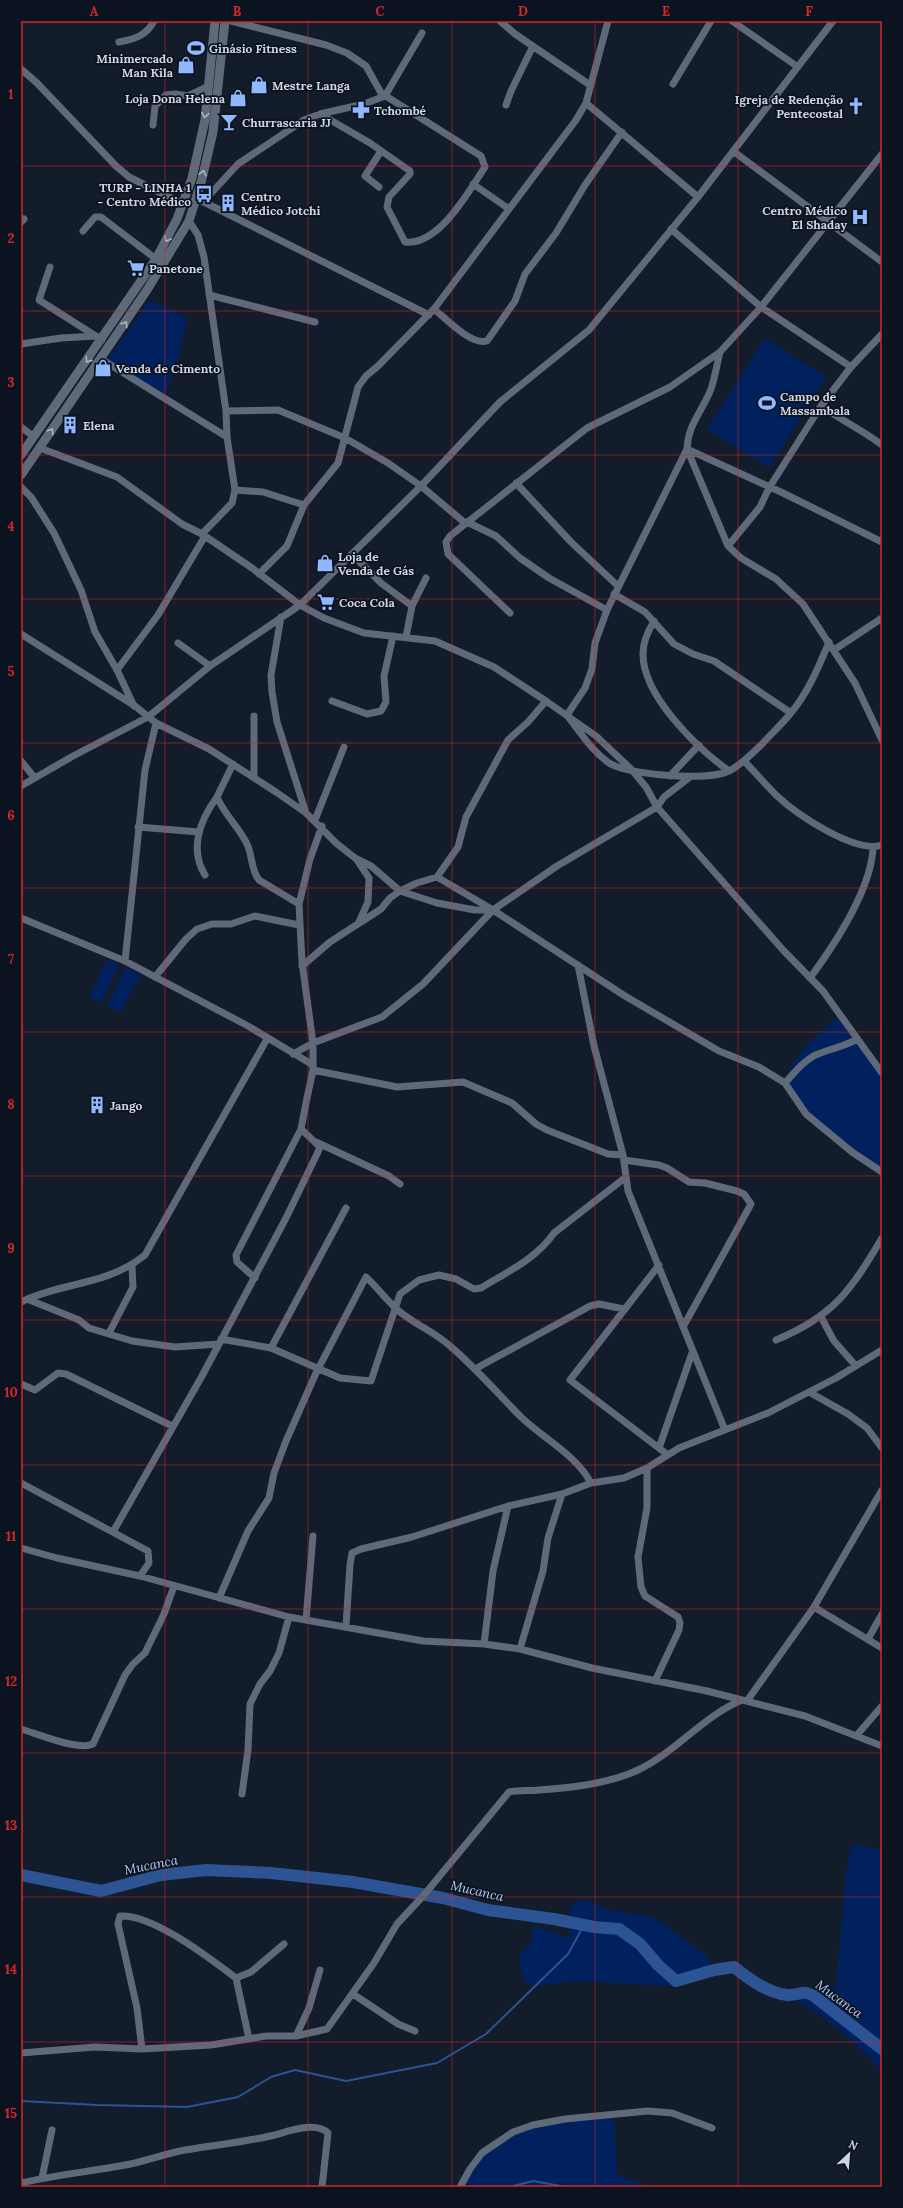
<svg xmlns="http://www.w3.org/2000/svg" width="903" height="2208" viewBox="0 0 903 2208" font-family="Lora,serif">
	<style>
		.green { fill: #00215e }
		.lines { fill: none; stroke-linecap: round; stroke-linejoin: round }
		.stream { stroke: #2c5394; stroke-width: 2 }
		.river { stroke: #2c5394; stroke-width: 12 }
		.minor { stroke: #5e697a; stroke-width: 7 }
		.tertiary { stroke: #5e697a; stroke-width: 9 }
		.oneway { stroke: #aeb5c1 }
		.grid { fill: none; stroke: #d62828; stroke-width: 1; stroke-opacity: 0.55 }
		.labels { text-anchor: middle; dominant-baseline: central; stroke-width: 3.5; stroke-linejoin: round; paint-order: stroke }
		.poi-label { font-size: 12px; font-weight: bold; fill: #d0d6e0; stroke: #0b1320; text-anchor: start }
		.water-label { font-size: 13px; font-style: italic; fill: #b7cef4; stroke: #0b1320 }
		.neatline { fill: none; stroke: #d62828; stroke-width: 1.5 }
		.grid-label { font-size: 13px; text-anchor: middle; font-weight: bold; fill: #d62828 }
	</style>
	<rect width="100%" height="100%" fill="#131c2a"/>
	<path class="green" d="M150,300L187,317L182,343L166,395L107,360Z
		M765,338L826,377L769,468L707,429Z
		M107,959L119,964L101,1003L89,998Z
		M125,967L141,975L120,1012L107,1006Z
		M840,1015L882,1073V1172L806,1114L785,1083C789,1058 821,1031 840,1015Z
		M852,1844L882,1850V2072C859,2044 819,2012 788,1995L836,1986L846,1872Z
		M585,1899L609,1910L650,1916L667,1926L707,1956L712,1971L671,1986L574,1981L535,1986L524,1981C519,1962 515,1956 532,1942L533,1926L554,1932L564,1938L570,1936V1907L577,1901Z
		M614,2115L617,2175L641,2183L645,2187H460L482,2153L533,2125Z"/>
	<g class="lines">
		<path class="stream" d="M21,2101L97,2105L187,2107L238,2097L271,2077L295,2070L346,2081L437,2063L486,2034L568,1954L584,1925
			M509,2187L533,2181L566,2187"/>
		<path class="river" d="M21,1875L101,1891L161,1875L206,1870L271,1873L353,1882L443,1898L488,1910L554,1919L594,1927L619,1929L640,1944L658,1965L676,1981L714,1970L734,1967C749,1979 768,1993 787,1995C800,1996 801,1989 814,1996L882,2049"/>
		<path class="minor" d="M231,21L326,45L347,53L366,66L381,93L481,156L485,167C469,191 439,246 405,242L387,207L389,197L410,174V171L370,143L320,114
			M500,21L515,34L590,85
			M732,21L798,67
			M119,42C135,39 146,36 154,21
			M21,69L37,83L116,166L129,177L183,204
			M673,84L711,21
			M586,103L698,197
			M506,105L511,91L533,46
			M153,125L155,106L166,95L175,94L188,96L209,86
			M733,151L882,262
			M473,184L509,209
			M379,187L365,176L381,151
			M200,200L429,315
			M204,201L238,164L304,120L320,114L364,104L385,96L422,33
			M189,221L198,235L204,257L226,411L227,437L235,490L232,503L202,534
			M21,222L24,219
			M671,229L761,307L851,367
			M83,231L95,217H101L156,259
			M50,267L39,300L102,340
			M209,295L315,322
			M434,309C446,319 472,346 487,341L515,301L525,274L556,233L585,185L622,132
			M21,344L61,338L96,336
			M720,352C717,364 715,377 711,389C702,412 688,424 687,449L728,546L741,558L776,579L803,604L855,683L882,740
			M101,359L227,437
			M821,406C841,420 862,430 882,445
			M226,411L278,410L345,438L388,463L421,486L465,523
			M21,427L34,437
			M40,448L117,477L182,524L202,534L252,568L300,605L324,618L364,633L435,641L494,667L546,701L596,736L631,769L646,787L657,807L783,950L823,991L882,1073
			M687,449L607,610L595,643L592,669L585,688L567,715C580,732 591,750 609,763C627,775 711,782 731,770C743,763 753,753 763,743C772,733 782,724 790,714C808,693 819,666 829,642
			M687,449L783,493L882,542
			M516,483L571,542L618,586
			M21,487L31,497L54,533L81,590L95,632L117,670L134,706
			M235,490L263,492L304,505
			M467,522L496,536L520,558L549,578L607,610
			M728,546L760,507L769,488L821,406L851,367L882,334
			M352,554L381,583L412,606
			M259,574L287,546L304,505L338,463L358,387L366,376L378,366L434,309L576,120L586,103L608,21
			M614,594L645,612L674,644L693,654L714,661L791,713
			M510,613L448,554L446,542L450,536L587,428L670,387L720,352L761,307L882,154
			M281,617L271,675L272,692L277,722L306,813
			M654,621C648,631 643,641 643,653C642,695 697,748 729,771
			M21,634L135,706L156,723L209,749L276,792L306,813L336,843L355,858L371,866L400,891L437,903L475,910H493
			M406,637L412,606L426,578
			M178,643L210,666
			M834,650L882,618
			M117,670L158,615L205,536
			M332,701L367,714L381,711L386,702L384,676L393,636
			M254,716V777
			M21,761L34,777
			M744,761C755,772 765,784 776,795C796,814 855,854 882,845
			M233,764L217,797C224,814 238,826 246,842C253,854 250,869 259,880L299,904
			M670,776L699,745
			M21,786L73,756L148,717L210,666L300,605L421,486L500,402L589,330L698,197L833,21
			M315,820L344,747
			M138,827L199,832
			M357,860L369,878L368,902L359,922
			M205,875C189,849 200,820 217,797
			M437,877L493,910L625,996L719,1051L759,1067L785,1083L806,1114L852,1152L882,1172
			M21,918L125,961L248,1026L313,1065
			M125,961L145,770L156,723
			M578,965L594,1046L623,1155L628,1191L725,1430
			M302,966L330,942L381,909L390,898L400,891L417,883L437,877L458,847L466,817L508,740L528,722L546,701
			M155,977L186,939L197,929L212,924H231L255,916L299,925
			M810,978C835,944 871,890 873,848
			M293,1054L313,1043L382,1017L423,984L493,910L557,866L657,807L664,797L690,777
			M313,1070L397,1087L463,1082L512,1103L536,1124L547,1130L608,1154L623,1155
			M785,1083C794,1073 805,1059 818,1054C832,1048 844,1047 857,1039
			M316,1142L389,1176L400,1184
			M624,1160L659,1165L667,1168L689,1182L705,1183L737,1191L744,1194L751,1204L683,1327
			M659,1265L570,1380L668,1455
			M255,1278L237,1262L236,1255L301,1129L307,1098L313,1070V1043L302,962L299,904L310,859L322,826
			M27,1299L79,1320L89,1328L132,1341L175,1347L219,1344
			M21,1302C61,1282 107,1286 145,1255L267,1039
			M821,1317L834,1341L856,1366
			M109,1333L133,1287L132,1266
			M221,1339L271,1348L340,1378L371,1381L400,1294L419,1280L439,1275L456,1279L474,1289L481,1288C507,1272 536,1259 554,1233L626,1177
			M776,1340C834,1316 851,1290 882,1238
			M271,1348L346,1208
			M475,1369L590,1306L599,1304L624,1309
			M21,1384L35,1390L58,1373L66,1374L172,1426
			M809,1392L848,1414L867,1428L882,1448
			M659,1448L692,1353
			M647,1468V1508L638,1557L641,1587L645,1596L678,1617L680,1623L679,1630L655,1681
			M21,1483L148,1551L149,1563L140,1576
			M113,1532L202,1376L286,1218L318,1152L320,1147L301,1129
			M21,1548L57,1558L140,1576L289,1617L423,1641L484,1644L520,1649L592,1668L707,1691L805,1716L882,1746
			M219,1598L248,1531L269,1498L274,1473L286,1441L316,1373L366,1277C378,1288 387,1301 400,1312C416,1325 435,1332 450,1346C476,1368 497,1393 521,1417C544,1439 576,1455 591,1483
			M814,1607L882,1648
			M306,1620L313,1536
			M346,1626L350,1565L352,1553L361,1549L412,1537L508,1506L562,1494L591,1483L624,1478L647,1468L679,1448L768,1413L836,1378L882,1350
			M868,1639L882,1614
			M484,1644L493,1571L508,1506
			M520,1649L543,1571L548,1538L562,1494
			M747,1701L814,1607L882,1490
			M21,1729C38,1734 78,1751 93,1744L125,1675L133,1664L145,1653L164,1614L174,1586
			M857,1735L882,1706
			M242,1794L248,1750L250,1704L260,1684L270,1671L279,1653L289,1617
			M236,1978L251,1972L284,1944
			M353,1994L398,2024L415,2031
			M296,2036L309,2008L320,1970
			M142,2049L137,2008L118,1924L120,1916C153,1914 209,1958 236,1978L249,2039
			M21,2053L95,2047L142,2049L211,2045L266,2036H296L327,2029L374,1963L397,1924L424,1895L509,1792C519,1790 529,1791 539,1790C571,1788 609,1784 638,1770C676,1752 703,1716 742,1700
			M42,2178L52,2130
			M21,2183C59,2174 97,2171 135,2163C152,2159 168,2153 185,2150C215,2145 245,2142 275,2135C289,2131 316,2121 328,2133L322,2187
			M460,2187L470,2169L482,2153L513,2132L533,2125L565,2119L648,2111L672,2113L712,2128"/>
		<path class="tertiary" d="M21,455L156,259L177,219L192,178L205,120L215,21
			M21,475L147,290L189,221L202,179L213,132L225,21"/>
	</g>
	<defs><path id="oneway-chevron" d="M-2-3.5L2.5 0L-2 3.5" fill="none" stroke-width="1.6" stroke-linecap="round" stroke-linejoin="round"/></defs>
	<g class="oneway">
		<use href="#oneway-chevron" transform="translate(205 115) rotate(98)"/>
		<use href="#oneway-chevron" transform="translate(203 173) rotate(-76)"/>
		<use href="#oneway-chevron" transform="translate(167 239) rotate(119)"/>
		<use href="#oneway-chevron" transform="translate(125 324) rotate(-56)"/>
		<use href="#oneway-chevron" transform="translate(88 360) rotate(125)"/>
		<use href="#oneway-chevron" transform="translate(51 431) rotate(-56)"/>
	</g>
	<path class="grid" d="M165,21V2187M308,21V2187M452,21V2187M595,21V2187M738,21V2187M21,166H882M21,311H882M21,455H882M21,599H882M21,743H882M21,888H882M21,1032H882M21,1176H882M21,1320H882M21,1465H882M21,1609H882M21,1753H882M21,1897H882M21,2042H882"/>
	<defs>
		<g id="stadium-bare" transform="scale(1.38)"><path d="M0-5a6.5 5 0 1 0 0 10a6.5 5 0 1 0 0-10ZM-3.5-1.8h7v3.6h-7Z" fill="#8fb8fd" stroke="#0b1320" stroke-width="2.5" paint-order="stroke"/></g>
		<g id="shop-bare" transform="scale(1.38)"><path d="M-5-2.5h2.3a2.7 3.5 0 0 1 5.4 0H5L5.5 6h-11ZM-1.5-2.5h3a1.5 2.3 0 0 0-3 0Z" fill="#8fb8fd" stroke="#0b1320" stroke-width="2.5" paint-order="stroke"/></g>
		<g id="church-bare" transform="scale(1.38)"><path d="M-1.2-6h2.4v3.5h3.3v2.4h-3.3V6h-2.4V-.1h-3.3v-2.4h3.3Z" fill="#8fb8fd" stroke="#0b1320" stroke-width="2.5" paint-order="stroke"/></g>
		<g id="pharmacy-bare" transform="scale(1.38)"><path d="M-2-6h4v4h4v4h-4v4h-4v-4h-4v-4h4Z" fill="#8fb8fd" stroke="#0b1320" stroke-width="2.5" paint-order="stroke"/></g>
		<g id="bar-bare" transform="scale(1.38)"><path d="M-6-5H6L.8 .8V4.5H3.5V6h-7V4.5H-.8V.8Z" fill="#8fb8fd" stroke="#0b1320" stroke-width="2.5" paint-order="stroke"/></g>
		<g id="bus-bare" transform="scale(1.38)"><path d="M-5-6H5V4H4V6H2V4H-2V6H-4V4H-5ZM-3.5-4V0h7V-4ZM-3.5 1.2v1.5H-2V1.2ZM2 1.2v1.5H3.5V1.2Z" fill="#8fb8fd" stroke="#0b1320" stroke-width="2.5" paint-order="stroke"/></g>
		<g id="building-bare" transform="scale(1.38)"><path d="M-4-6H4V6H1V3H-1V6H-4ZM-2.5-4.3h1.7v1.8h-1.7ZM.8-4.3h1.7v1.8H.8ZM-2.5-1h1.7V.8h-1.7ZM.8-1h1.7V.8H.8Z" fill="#8fb8fd" stroke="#0b1320" stroke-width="2.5" paint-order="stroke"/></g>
		<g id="hospital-bare" transform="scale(1.38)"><path d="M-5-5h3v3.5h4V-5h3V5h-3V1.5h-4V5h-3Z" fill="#8fb8fd" stroke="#0b1320" stroke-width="2.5" paint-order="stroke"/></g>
		<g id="supermarket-bare" transform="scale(1.38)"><path d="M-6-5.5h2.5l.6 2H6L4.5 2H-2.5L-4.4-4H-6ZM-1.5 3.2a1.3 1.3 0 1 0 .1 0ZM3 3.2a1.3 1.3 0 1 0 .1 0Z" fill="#8fb8fd" stroke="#0b1320" stroke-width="2.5" paint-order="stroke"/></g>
	</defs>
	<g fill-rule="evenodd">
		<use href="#stadium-bare" x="196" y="48"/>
		<use href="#shop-bare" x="186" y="65"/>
		<use href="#shop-bare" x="259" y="85"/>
		<use href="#shop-bare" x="238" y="98"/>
		<use href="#church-bare" x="856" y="106"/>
		<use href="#pharmacy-bare" x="361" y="110"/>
		<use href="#bar-bare" x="229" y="122"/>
		<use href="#bus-bare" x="204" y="194"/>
		<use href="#building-bare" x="228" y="203"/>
		<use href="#hospital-bare" x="860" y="217"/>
		<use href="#supermarket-bare" x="136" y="268"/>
		<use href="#shop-bare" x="103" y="368"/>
		<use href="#stadium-bare" x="767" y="403"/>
		<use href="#building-bare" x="70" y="425"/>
		<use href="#shop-bare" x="325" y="563"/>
		<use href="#supermarket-bare" x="326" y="602"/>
		<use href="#building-bare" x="97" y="1105"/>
	</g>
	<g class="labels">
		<g class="poi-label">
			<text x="209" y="48">Ginásio Fitness</text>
			<text x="173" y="58" text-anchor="end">Minimercado<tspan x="173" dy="14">Man Kila</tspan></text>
			<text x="272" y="85">Mestre Langa</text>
			<text x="225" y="98" text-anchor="end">Loja Dona Helena</text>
			<text x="843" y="99" text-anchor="end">Igreja de Redenção<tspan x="843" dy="14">Pentecostal</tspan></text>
			<text x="374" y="110">Tchombé</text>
			<text x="242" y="122">Churrascaria JJ</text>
			<text x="191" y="187" text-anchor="end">TURP - LINHA 1<tspan x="191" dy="14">- Centro Médico</tspan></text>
			<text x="241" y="196">Centro<tspan x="241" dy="14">Médico Jotchi</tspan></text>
			<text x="847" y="210" text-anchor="end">Centro Médico<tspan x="847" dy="14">El Shaday</tspan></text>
			<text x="149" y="268">Panetone</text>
			<text x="116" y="368">Venda de Cimento</text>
			<text x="780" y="396">Campo de<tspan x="780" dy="14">Massambala</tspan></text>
			<text x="83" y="425">Elena</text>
			<text x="338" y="556">Loja de<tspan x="338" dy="14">Venda de Gás</tspan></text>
			<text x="339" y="602">Coca Cola</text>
			<text x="110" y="1105">Jango</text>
		</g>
		<g class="water-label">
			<text transform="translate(151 1865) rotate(-11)">Mucanca</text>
			<text transform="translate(477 1891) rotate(13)">Mucanca</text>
			<text transform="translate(839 1999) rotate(36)">Mucanca</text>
		</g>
	</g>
	<rect width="903" height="2208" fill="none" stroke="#0b1320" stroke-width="44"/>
	<g transform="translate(849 2154) rotate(26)" stroke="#0b1320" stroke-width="3" paint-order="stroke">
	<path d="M0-3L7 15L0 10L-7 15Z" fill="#d0d6e0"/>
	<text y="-6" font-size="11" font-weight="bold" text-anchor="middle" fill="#d0d6e0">N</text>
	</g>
	<rect x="22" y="22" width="859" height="2164" class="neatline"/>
	<g class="grid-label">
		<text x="94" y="16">A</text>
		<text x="237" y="16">B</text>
		<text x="380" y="16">C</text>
		<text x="523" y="16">D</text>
		<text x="666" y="16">E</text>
		<text x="809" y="16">F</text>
		<text x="11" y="99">1</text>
		<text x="11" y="243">2</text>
		<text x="11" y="387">3</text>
		<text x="11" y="531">4</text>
		<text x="11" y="676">5</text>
		<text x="11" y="820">6</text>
		<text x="11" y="964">7</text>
		<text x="11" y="1109">8</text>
		<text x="11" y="1253">9</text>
		<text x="11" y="1397">10</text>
		<text x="11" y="1541">11</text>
		<text x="11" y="1686">12</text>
		<text x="11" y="1830">13</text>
		<text x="11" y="1974">14</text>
		<text x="11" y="2118">15</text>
	</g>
</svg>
